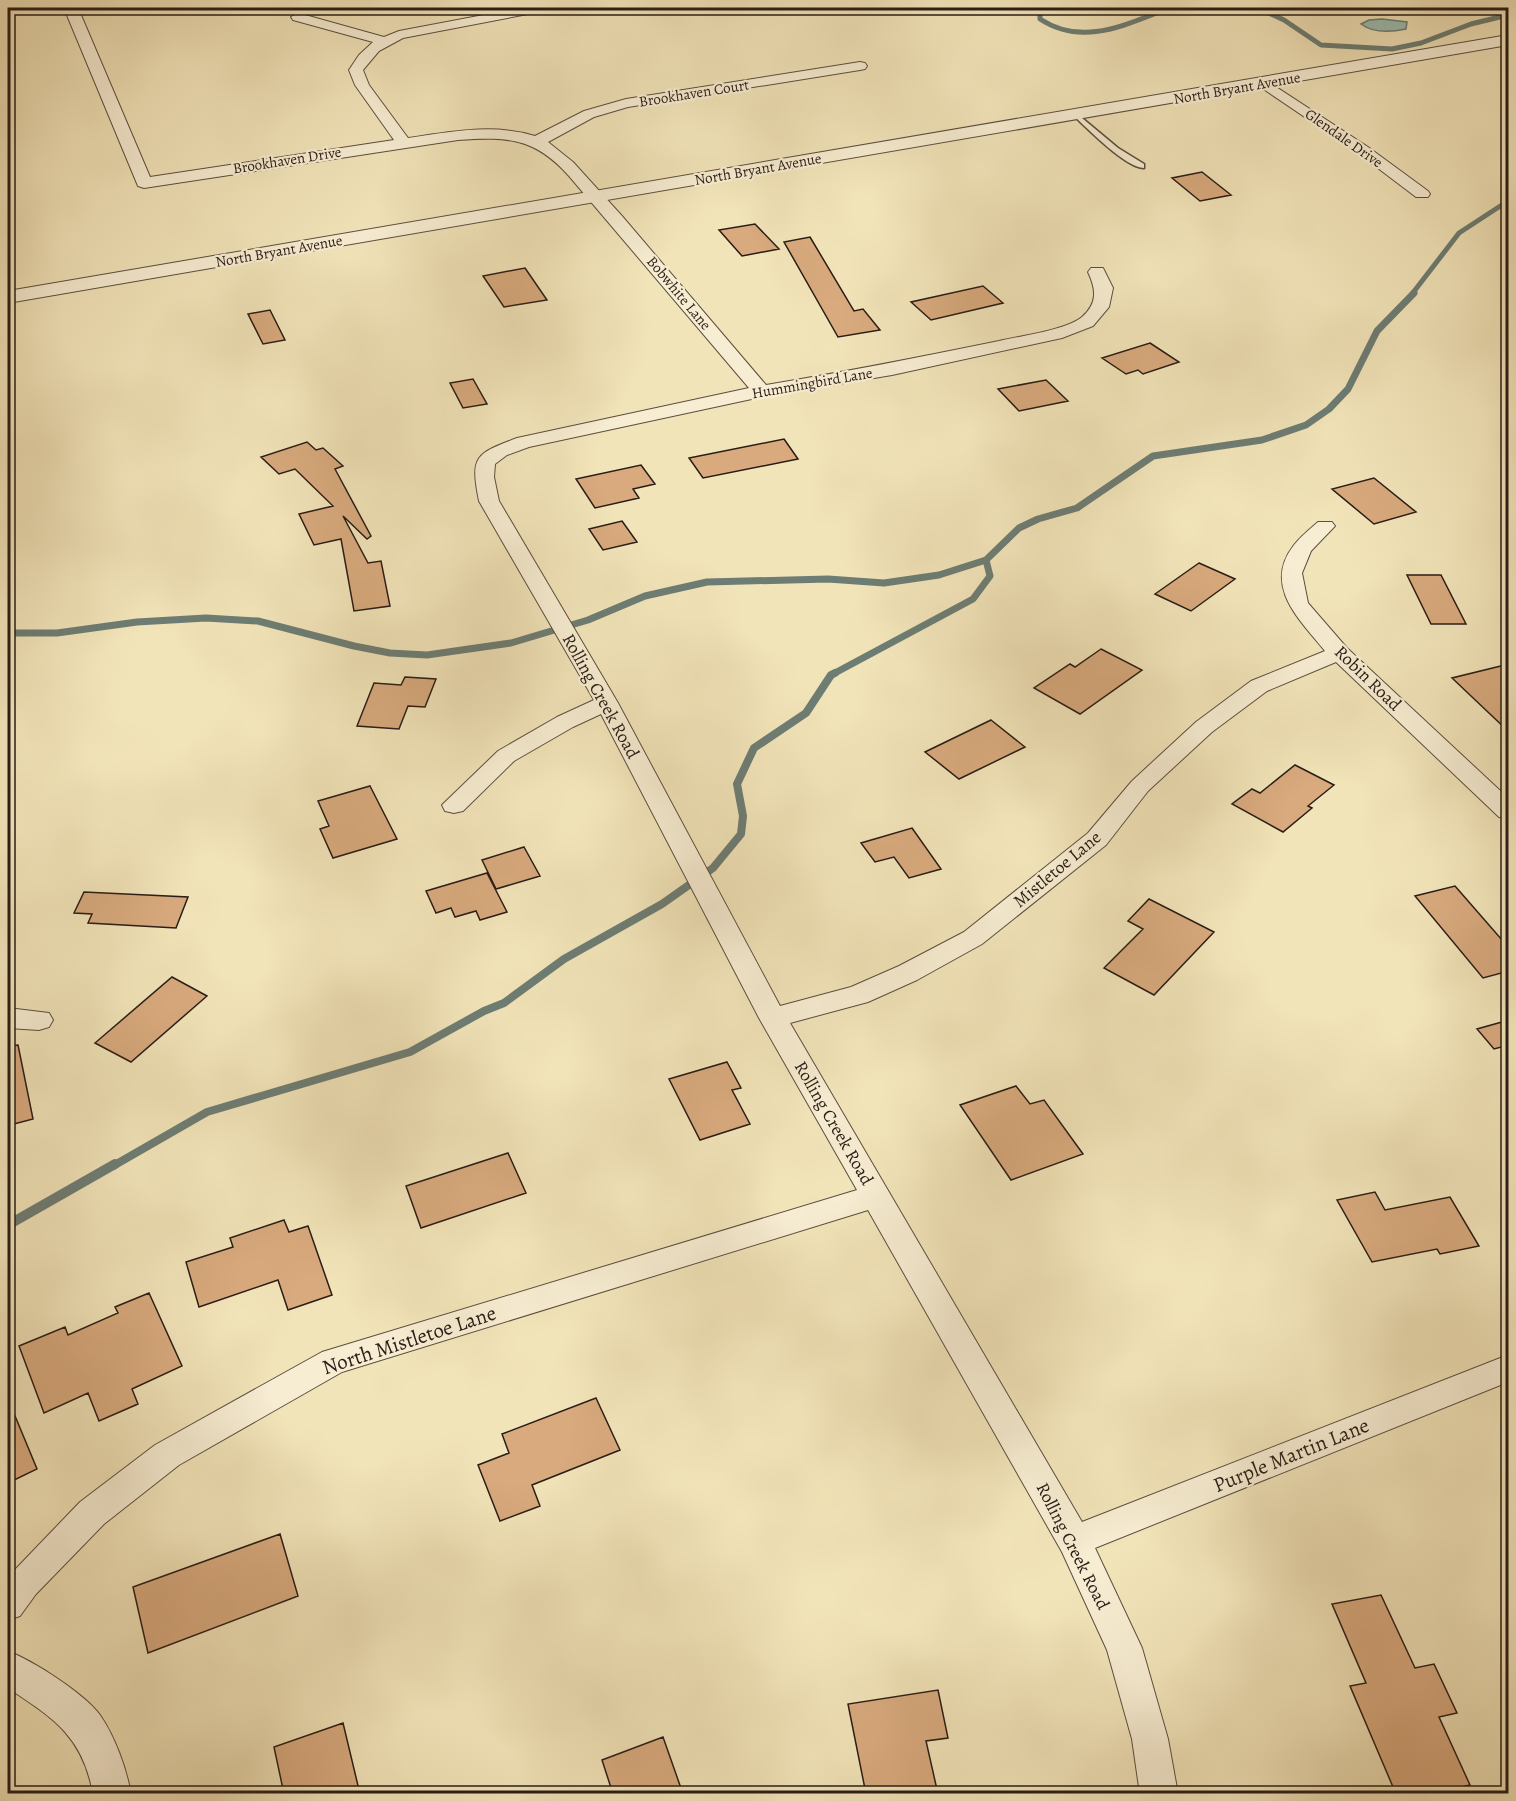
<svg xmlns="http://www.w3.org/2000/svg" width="1516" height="1801" viewBox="0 0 1516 1801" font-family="Alegreya,serif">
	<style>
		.water { fill: #9bbeb2; stroke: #6d7d74; stroke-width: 1.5 }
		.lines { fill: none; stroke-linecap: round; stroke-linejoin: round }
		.stream-far3 { stroke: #6d7d74; stroke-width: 5 }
		.stream-far2 { stroke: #6d7d74; stroke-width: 7 }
		.stream-far1 { stroke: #6d7d74; stroke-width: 8 }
		.stream { stroke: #6d7d74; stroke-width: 10 }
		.building { fill: #d8aa7e; stroke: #291c16; stroke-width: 1.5 }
		.service-casing { stroke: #5b4e3f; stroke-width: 3 }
		.minor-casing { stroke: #5b4e3f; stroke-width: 2 }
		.tertiary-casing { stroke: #5b4e3f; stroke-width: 2 }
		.service { fill: #f7edd2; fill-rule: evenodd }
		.minor { fill: #f7edd2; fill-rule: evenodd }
		.tertiary { fill: #f7edd2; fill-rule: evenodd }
		.labels { text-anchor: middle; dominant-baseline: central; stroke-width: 4.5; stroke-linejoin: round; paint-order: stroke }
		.far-street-label { font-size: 15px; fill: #291c16; stroke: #f7edd2 }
		.street-label { font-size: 18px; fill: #291c16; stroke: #f7edd2 }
		.near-street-label { font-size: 21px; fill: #291c16; stroke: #f7edd2 }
	</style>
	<rect width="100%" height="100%" fill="#f2e4b9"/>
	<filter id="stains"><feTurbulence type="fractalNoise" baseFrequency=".00333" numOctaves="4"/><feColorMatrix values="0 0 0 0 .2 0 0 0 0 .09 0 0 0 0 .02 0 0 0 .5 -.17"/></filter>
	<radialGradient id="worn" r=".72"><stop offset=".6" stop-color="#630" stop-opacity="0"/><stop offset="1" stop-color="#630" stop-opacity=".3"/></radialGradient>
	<path class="water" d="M1382,19L1407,22L1406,29C1392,32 1373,33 1361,24L1369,20Z"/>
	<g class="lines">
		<path class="stream-far3" d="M1040,8V19C1084,48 1128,23 1170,8
			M1258,8L1284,20L1321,45L1392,49L1421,43L1471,24L1508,15
			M1412,294L1459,233L1508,201"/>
		<path class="stream-far2" d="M8,633H57L137,622L206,618L258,621L354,646L390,653L427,655L511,643L588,620L645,596L707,582L828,579L884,583L939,575L986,560L1019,528L1038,519L1077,508L1153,456L1262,440L1306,425L1329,409L1348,389L1377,331L1414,293
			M833,674L973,599L990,576L986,560"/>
		<path class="stream-far1" d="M113,1166L207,1112L410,1052L484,1011L504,1003L564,959L662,904L713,868L741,834L743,816L737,784L754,748L806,713L831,675L835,673"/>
		<path class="stream" d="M8,1225L115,1164"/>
	</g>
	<path class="building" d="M1202,172L1231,195L1200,201L1172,178Z
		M755,224L779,249L742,256L719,230Z
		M810,237L854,311L863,309L880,330L838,337L784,242Z
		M525,268L547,300L504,307L483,276Z
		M983,286L1003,303L931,320L911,302Z
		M270,310L285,340L263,344L248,314Z
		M1150,343L1179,362L1143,374L1138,370L1126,374L1102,358Z
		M473,379L487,404L463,408L450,383Z
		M1046,380L1068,401L1019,411L998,389Z
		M784,439L798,459L703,478L689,458Z
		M307,442L316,450L323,448L343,466L335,469L371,536L367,539L343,516L368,563L381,561L390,606L354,611L341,539L314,545L299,514L333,506L295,469L279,474L261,457Z
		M641,465L655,484L633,489L639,498L595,508L576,479Z
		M1374,478L1416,512L1374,524L1332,489Z
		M622,521L637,542L603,550L589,529Z
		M1199,563L1235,579L1191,611L1155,594Z
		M1407,575H1441L1466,624H1431Z
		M1101,649L1142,670L1080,714L1034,688L1070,664L1075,667Z
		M1509,664V732L1452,678Z
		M405,677L436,679L425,707L408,706L399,729L357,726L374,683L401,685Z
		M991,720L1025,747L959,779L925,752Z
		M1295,765L1334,785L1308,806L1312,808L1283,832L1232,804L1252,789L1260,793Z
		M370,786L397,839L333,858L320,829L329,826L318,801Z
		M912,828L941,869L909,878L894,857L875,862L861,843Z
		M524,847L540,876L496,889L482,860Z
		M487,873L507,912L480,920L476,911L455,917L451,908L436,913L426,891Z
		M1455,886L1509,948V971L1483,978L1415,896Z
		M84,892L188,897L176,928L88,923L92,914L74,913Z
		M1149,899L1214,932L1154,995L1104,968L1143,929L1128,921Z
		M172,977L207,996L131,1062L95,1043Z
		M1509,1020V1045L1494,1049L1477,1029Z
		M18,1045L33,1119L10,1125V1121L8,1122V1046Z
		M727,1062L741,1088L732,1090L750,1124L700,1140L669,1079Z
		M1016,1086L1030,1104L1044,1100L1083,1154L1011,1180L960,1105Z
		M508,1153L526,1193L421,1228L406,1186Z
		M1375,1192L1385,1210L1450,1197L1479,1246L1440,1254L1437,1249L1372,1262L1337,1200Z
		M284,1220L289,1232L308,1226L332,1295L288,1310L278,1280L199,1307L186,1262L233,1247L230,1238Z
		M149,1293L182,1366L132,1389L138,1404L99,1421L88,1393L44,1413L19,1346L65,1327L68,1335L118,1313L115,1307Z
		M596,1398L620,1450L532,1485L540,1506L500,1521L478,1465L509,1453L502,1434Z
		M8,1399L37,1469L8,1483Z
		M280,1534L298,1596L148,1653L133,1587Z
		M1381,1595L1415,1668L1434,1664L1457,1713L1439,1717L1470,1785L1430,1794H1396L1350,1686L1366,1683L1332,1604Z
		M938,1690L948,1738L926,1741L938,1794H866L848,1704Z
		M343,1723L360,1794H284L274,1747Z
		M663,1737L683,1794H613L602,1760Z"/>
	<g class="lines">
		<g class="service-casing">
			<path id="service" d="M1076,113L1118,148L1144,164V168C1126,168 1088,129 1074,116L1072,115Z"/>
		</g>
		<g class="minor-casing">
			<path id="minor" d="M64,8H78L150,177L394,140L355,85L349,70L359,55L373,42L293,20L291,17L298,13L384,37L399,31L520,8H544L538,12L403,38L379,51L363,70L369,85L408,138C450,132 494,123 535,136L584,111L626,99L860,62L865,63L867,66L865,69L860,70L628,107L594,117L548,142L573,162L622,216L766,385C844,372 921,357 999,341C1020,336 1067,330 1082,317C1098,303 1096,289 1088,272L1091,268H1103L1113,288L1109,307L1093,326L1062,338L892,375L761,397L529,447L507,455L495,464L494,477L499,501L618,703L780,1006L851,987L899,966L964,932L1088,833L1132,781L1196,722L1251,681L1325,651C1300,620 1262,586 1294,545C1301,536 1310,529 1318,522H1332L1335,526L1311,551L1302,573L1308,603L1347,648L1508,798V819L1499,817L1336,662L1267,691L1212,732L1148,791L1106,845L982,944L917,980L868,1002L790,1023L1082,1522L1508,1355V1382L1095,1548L1142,1648L1168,1739L1178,1794H1140L1132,1739L1107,1650L1062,1552L868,1210L342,1372L179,1465L104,1524L36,1594L20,1616L8,1620V1577L80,1502L155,1445L322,1352L857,1190L759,1018L601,714L573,727L514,761L463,811L454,813L445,811L442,805L498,751L557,717L594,700L479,501C470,456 475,454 517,438L749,388L569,176C534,137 508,137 458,140L144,188L138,186Z
				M1264,79L1368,147L1428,191L1430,194L1428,197H1416L1358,153L1259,86L1257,83L1259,80Z
				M8,1008L49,1013L53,1020L49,1027L39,1030L8,1028Z
				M8,1651C33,1661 84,1693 100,1715C115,1737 126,1767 131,1794H93C83,1736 53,1718 8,1688Z"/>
		</g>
		<g class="tertiary-casing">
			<path id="tertiary" d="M1508,35V45L8,303V291Z"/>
		</g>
		<use href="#service" class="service"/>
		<use href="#minor" class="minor"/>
		<use href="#tertiary" class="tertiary"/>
	</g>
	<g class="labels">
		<g class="far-street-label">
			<text transform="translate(1237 88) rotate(-10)">North Bryant Avenue</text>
			<text transform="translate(694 93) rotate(-9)">Brookhaven Court</text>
			<text transform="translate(1344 138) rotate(35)">Glendale Drive</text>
			<text transform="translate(287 160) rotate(-9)">Brookhaven Drive</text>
			<text transform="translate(758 169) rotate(-10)">North Bryant Avenue</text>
			<text transform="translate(279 251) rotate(-10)">North Bryant Avenue</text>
			<text transform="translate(679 293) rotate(50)">Bobwhite Lane</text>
			<text transform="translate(812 383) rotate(-10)">Hummingbird Lane</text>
		</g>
		<g class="street-label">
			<text transform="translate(1368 678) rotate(44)">Robin Road</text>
			<text transform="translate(601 696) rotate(61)">Rolling Creek Road</text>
			<text transform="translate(1057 869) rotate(-40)">Mistletoe Lane</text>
			<text transform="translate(834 1123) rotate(60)">Rolling Creek Road</text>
			<text transform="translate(1073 1546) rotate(63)">Rolling Creek Road</text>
		</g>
		<g class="near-street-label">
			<text transform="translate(409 1340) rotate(-18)">North Mistletoe Lane</text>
			<text transform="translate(1291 1455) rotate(-22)">Purple Martin Lane</text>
		</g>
	</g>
	<rect width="1516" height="1801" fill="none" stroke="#f2e4b9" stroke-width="30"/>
	<rect x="9" y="9" width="1498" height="1783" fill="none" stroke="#291c16" stroke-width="3"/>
	<rect x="15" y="15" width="1486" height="1771" fill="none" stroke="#291c16" stroke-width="1.5"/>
	<rect width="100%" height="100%" filter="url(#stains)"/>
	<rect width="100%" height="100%" fill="url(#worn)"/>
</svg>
